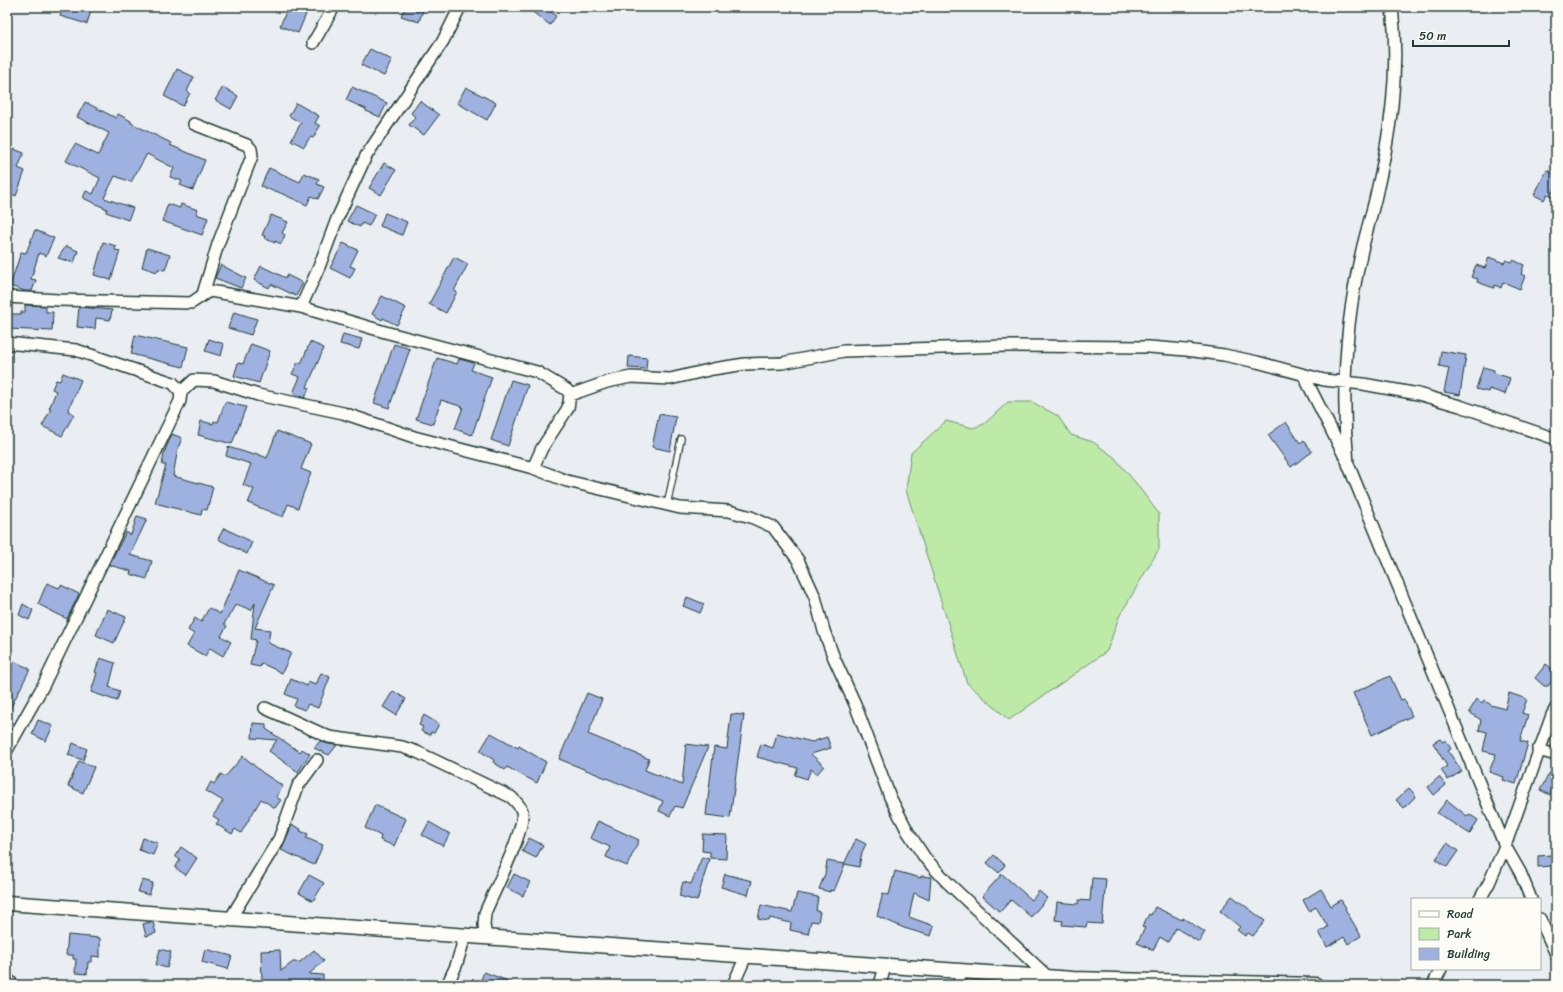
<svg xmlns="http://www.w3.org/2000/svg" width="1563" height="992" viewBox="0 0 1563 992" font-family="Sriracha,sans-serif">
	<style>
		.green { fill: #beeaa7; stroke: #6e946e }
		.building { fill: #9fb1e0; stroke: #1f3d34 }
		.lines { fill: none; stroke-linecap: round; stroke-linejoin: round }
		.service-casing { stroke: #1f3d34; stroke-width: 8 }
		.minor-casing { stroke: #1f3d34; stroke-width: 14 }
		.tertiary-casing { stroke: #1f3d34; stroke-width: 17 }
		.service { stroke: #fdfcf7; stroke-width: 5.5 }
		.minor { stroke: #fdfcf7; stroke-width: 11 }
		.tertiary { stroke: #fdfcf7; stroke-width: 14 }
	</style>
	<rect width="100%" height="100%" fill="#eaedf2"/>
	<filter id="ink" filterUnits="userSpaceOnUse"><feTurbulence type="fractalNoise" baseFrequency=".025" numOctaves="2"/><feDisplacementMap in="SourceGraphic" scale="8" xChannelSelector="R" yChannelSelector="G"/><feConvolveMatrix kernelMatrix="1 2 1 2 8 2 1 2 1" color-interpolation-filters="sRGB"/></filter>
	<g filter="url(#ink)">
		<path class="green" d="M1008,402H1032L1058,416L1071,435L1093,442L1114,457L1135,482L1159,514V549L1119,617L1107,651L1009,720L967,683L906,490L911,453L946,421L973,428L984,424Z"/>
		<path class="building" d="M63,7H92L87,24L60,16Z
			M288,7H309L298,33L280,26Z
			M405,7H424L419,22L401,16Z
			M526,7H545L556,16L550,25Z
			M370,49L392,60L384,76L361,65Z
			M177,69L194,77L187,91L190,93L183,106L164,96Z
			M223,87L238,96L231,109L215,100Z
			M352,87L387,103L380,117L366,111V109L346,100Z
			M466,87L496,103L487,120L457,103Z
			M420,101L439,115L424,135L409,125L415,117L411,113Z
			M85,102L116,118L118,114L131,121V123L171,143L170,145L205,160L193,190L180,185L182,181L170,177L174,168L147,154L131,182L115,176L104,198L133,208L128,220L106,212L107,209L83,198L86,191L93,194L100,178L66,161L75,144L98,155L109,133L77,117Z
			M296,103L319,116L315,123L320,126L313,138L310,137L304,147L291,140L301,123L289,116Z
			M11,148L24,153L18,168L25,171L16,196L7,192V158Z
			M384,163L396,170L381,195L369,188Z
			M269,168L300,182L304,173L319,179L317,184L324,187L318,199L311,196L307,205L276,191L275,192L261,186Z
			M1547,170L1556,175V187L1551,196L1547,194L1544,200L1534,195Z
			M168,204L180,208L181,204L198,210L196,214L208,218L202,235L162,221Z
			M356,205L375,214L369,226L362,223L360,227L347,221Z
			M385,213L407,222L402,235L380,226Z
			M271,215L288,222L282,233L285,235L281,244L275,241V243L264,238L265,236L262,235Z
			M35,230L54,238L46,256L39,253L31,279L36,280L32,291H25L10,286L21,252L26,253Z
			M103,242L116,246L115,250L120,251L111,280L94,275Z
			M343,243L358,250L350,266L355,268L350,278L330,268Z
			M66,246L78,251L74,263L58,258Z
			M147,248L170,255L165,270L158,269L157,272L142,267Z
			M454,257L468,264L454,291L457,292L446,313L429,304Z
			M1489,257L1504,263L1506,260L1512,262L1513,260L1524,265L1521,274L1525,276L1520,289L1503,282L1501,288L1495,285L1494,288L1477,282L1478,279L1471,277L1476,265L1485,268Z
			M221,265L246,278L241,288L215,278Z
			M261,266L286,278L287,275L303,283L296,296L271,284L269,288L254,280Z
			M382,296L406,308L397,325L383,318L382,320L372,314Z
			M25,305L46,306V312H53L52,331L7,329V314H21V312H25Z
			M79,307L112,310L110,320L96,318L95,329L77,327Z
			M234,312L257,319L251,335L228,328Z
			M343,334L362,339L359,349L340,344Z
			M135,335L188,347L183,367L131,354Z
			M209,339L224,344L221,356L205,351Z
			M310,342L324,348L307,387L309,388L305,398L293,393L300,377L292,374L298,362L301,364Z
			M251,344L270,351L259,383L234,376L238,363L243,364Z
			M394,344L410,349L389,408L374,403Z
			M1441,351L1466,355L1460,395L1444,392L1449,368L1439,366Z
			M629,356L647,358L646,369L628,368Z
			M437,358L457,364L459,359L474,363L471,370L492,377L472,435L455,429L463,407L441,400L433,424L416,419Z
			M1483,367L1494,370V373L1510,378L1505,394L1489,389L1488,392L1476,389Z
			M63,373L81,380L68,411L74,414L62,436L42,426L51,409H49L56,391L52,389L56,380L60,381Z
			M511,380L528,385L508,446L491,440Z
			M225,402L246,407L232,444L198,435L201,421L213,424L214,421L218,422Z
			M659,414L676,417L670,451L652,447Z
			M1286,422L1300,443L1304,440L1312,452L1291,467L1268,435Z
			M277,431L311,444L301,469L311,473L298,508L288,504L283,517L248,503L254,489L243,485L251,464L226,456L228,447L254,455L255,453L267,458Z
			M172,434L182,438L178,448L173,476L213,487L207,510L202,509L201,515L155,503L166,465H162L164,453Z
			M137,516L147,519L130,555L152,561L147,579L130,574L131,571L109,565L126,532L131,535Z
			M224,528L252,542L247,554L218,539Z
			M239,570L274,585L255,628L270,630L268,643L291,653L282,673L261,663L260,667L250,665L256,640L251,639L255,603L251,610L236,604L224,624L227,626L221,636L231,642L223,656L210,648L205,656L187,646L194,634L188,630L195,618L201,622L209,608L220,614Z
			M47,583L59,588L61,585L79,594L67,619L38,604Z
			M687,597L704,604L700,613L683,606Z
			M23,604L33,610L29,620L19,615Z
			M107,609L126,617L114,643L96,635Z
			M100,658L115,663L109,687L120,691L117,701L91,692L97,673L95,672Z
			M14,661L30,669L7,715V675Z
			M1546,664L1556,672V676L1548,686H1544L1535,678Z
			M321,673L330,677L318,708L308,704L305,710L294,706L297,699L285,694L291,679L307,686L308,682L316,685Z
			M1390,676L1401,700L1404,699L1412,716L1372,735L1353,693Z
			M393,691L406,699L396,715L383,707Z
			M587,693L602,699L588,734L649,759L645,770L682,785L686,744L708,747L682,808L675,806L670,816L659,811L663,801L559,759Z
			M1509,693L1527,699L1522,713L1528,715L1520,741L1528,743L1516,784L1503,780L1504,777L1489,772L1496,754L1483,751L1487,732L1479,730L1481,720L1469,712L1477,699L1482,703L1484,700L1491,705L1505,709Z
			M731,714L744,715L730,818L706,815L714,747L727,749Z
			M424,715L439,724L434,733L431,732L430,735L421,731L423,727L419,725Z
			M38,720L53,726L46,741L32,734Z
			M253,723L266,724V729L300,752L302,749L310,754L298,772L269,751L277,740L252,738Z
			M491,733L518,748L519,746L546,762L537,783L507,767L505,770L493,762L494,760L480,751Z
			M777,733L812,742L827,737L831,748L811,754L824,766L817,774L811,769L807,779L795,775L798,768L757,757L761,744L773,748Z
			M1440,739L1443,742L1446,740L1451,749L1448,751L1462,771L1448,780L1441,770L1447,766L1433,743Z
			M320,741L328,744L337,745L329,755L314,748Z
			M73,743L87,749L83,760L68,755Z
			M243,756L263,773L283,786L276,797L281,800L275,808L261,799L241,833L235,829L232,834L216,824L219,820L213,816L223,801L206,791L211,782L214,784L221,774L225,777Z
			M79,761L94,767L83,793L68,786Z
			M1556,762V781L1550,795L1540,790Z
			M1439,777L1446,785L1434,795L1428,787Z
			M1409,788L1416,796L1404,808L1396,800Z
			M1447,800L1467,816L1469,814L1478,820L1470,834L1437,813Z
			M375,805L406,819L394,846L380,840L381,836L365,828Z
			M598,821L639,840L627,866L606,857L610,847L590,838Z
			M429,822L450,834L443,846L422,835Z
			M292,825L301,829L300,831L308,834L306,838L323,845L314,865L281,850Z
			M703,834L727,835L726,859L710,858V852L702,851Z
			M143,838L158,843L153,855L139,850Z
			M529,838L543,845L536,858L522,851Z
			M856,839L866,844L862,852L859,867L845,864L834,891L830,890V892L819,889L825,874L827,861L844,864Z
			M1447,843L1458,851L1447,867L1436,859Z
			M181,847L197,858L186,875L175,868L180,860L175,856Z
			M994,855L1005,865L999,873L987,863Z
			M1551,855V866L1538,867V856Z
			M702,857L709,859L697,901L679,896L683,882L691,884Z
			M895,871L921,878V876L931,877L929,900L914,893L909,917L934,926L931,936L904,928L877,916L883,893L889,895Z
			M514,874L530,882L523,896L507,888Z
			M725,874L752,881L748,895L721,887Z
			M1002,874L1032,900L1039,891L1047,898L1031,917L1011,900L1000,912L982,896Z
			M309,875L324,883L313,901L299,893Z
			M1092,878L1106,879L1102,924L1087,923L1086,927L1062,925L1063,921L1055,920L1057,902L1078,904L1079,900L1090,901Z
			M142,880L153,883L149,895L138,892Z
			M1321,889L1331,906L1341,900L1346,908L1345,909L1361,936L1348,944L1344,937L1327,947L1319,932L1328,927L1316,907L1309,911L1303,900Z
			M797,893L818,897L816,911L820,912L818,922L811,921L808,934L790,930L791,923L770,918L769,921L758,919L761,905L792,912Z
			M1232,896L1265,921L1253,936L1248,933L1245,936L1237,930L1240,927L1220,911Z
			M1155,907L1182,920L1183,918L1205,932L1199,942L1176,928L1168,942L1160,937L1153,950L1137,943L1145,928L1142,927L1149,914L1151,915Z
			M150,922H153L156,933L146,936L143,924Z
			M68,935L100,938V957L92,956V962H88L87,974L75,973L76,959H73V955H66Z
			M160,949L171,952L167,968L156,965Z
			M205,949L232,956L228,969L202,962Z
			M280,950L281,971L293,962H300L314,950L324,961L309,974L323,975V985H287V982H262L261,951Z
			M484,972L516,984V985H479Z"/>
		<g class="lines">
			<g class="service-casing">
				<path id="service" d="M667,505L681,439"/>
			</g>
			<g class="minor-casing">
				<path id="minor" d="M1392,7C1400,72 1390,137 1375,200C1371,216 1366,233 1362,250C1346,319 1341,393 1348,464L1505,846L1520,872L1531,899
					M313,43L334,7
					M194,124L247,145L251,149L252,156L218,244L203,294
					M7,297L58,300L191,303C198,299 203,294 210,291L301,307L319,267L337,219L366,156L443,41L460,7
					M301,307L385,332L537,372L567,390L570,395L568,408L542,448L533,468
					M7,343L76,350L173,383L181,392L180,401L43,686L7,750
					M1304,376L1346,459
					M181,392L194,380L214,381L258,395L343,413L414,437L533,468L567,481L680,508L729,511L751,517L773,527L798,560L815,597L824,631L834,658L855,704L890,797L908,832L925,858L947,882L1048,977
					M570,395L607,382L631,377L670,379L713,369L745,364L782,363L844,351L1007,346L1149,347L1186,350L1224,355L1257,362L1324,380L1363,384L1418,394L1460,406L1556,439
					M265,708L329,737L402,747L417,752L511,797C515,801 520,805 522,811C526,830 493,893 485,913L484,925L486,937
					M1538,750L1556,755
					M1480,899L1489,883L1505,846L1552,715L1556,708
					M230,919L274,847L279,839L298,786L317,760
					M1540,919L1556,954
					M7,978L13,985
					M447,985L456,966L465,936
					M733,985L746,956
					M880,985L885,966
					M959,985L961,971
					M1433,985L1441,969"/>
			</g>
			<g class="tertiary-casing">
				<path id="tertiary" d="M7,903L1073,979L1316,985"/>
			</g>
			<use href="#service" class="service"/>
			<use href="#minor" class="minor"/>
			<use href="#tertiary" class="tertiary"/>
		</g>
	</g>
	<rect width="1563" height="992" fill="none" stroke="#fdfcf7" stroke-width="24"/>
	<rect x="12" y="12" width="1539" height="968" fill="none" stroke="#1f3d34" stroke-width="1.5" filter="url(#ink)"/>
	<rect x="1411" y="898" width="130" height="72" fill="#fdfcf7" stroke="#a4b0a9"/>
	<rect x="1419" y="911" width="20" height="6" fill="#fdfcf7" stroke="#a4b0a9"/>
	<text x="1447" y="918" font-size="12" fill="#1f3d34">Road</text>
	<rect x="1419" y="928" width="20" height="12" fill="#beeaa7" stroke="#a4b0a9"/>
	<text x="1447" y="938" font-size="12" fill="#1f3d34">Park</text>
	<rect x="1419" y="948" width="20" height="12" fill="#9fb1e0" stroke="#a4b0a9"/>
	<text x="1447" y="958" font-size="12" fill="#1f3d34">Building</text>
	<path d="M1413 40v6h96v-6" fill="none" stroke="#1f3d34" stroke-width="2"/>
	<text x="1419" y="40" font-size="12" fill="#1f3d34" stroke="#fdfcf7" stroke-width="3" paint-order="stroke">50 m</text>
</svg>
